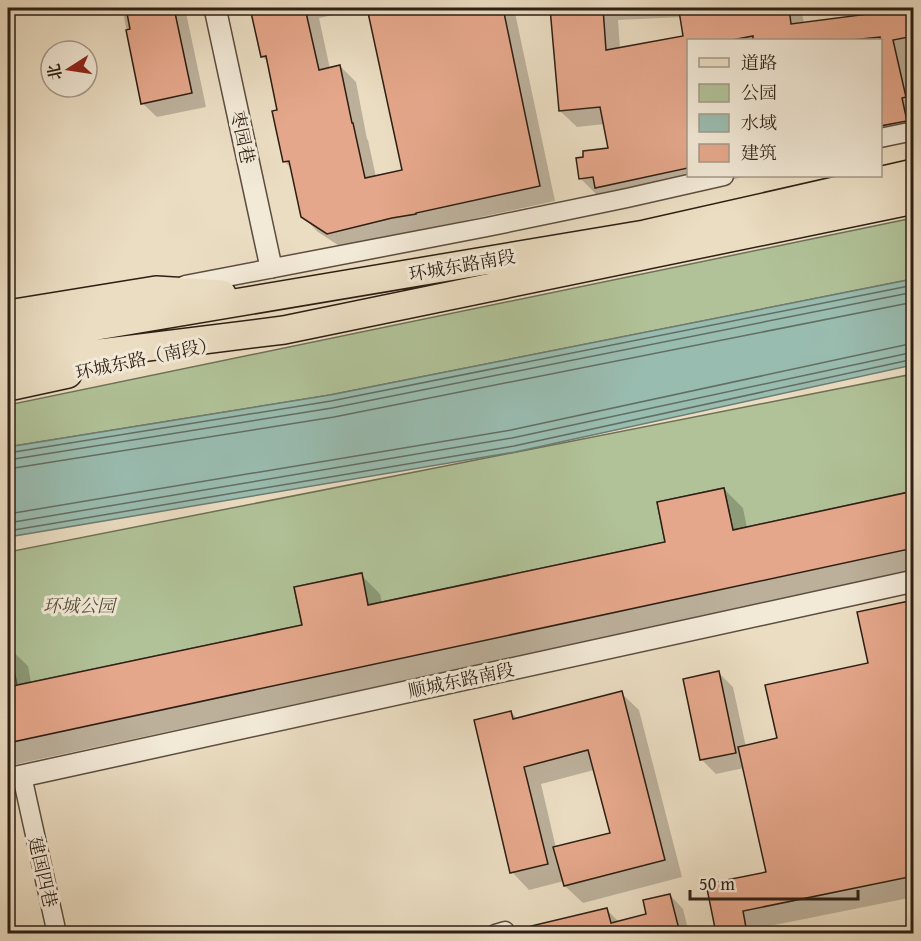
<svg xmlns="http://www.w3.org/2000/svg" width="921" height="941" viewBox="0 0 921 941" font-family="'Gentium Book Plus','Noto Serif SC',serif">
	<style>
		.green { fill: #b1c298; stroke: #6f7056; stroke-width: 1.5 }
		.water { fill: #99bcb0; stroke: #6e7d72; stroke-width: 1.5 }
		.shadow { fill: #0003; fill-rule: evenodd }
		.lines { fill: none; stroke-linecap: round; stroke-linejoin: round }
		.shore { stroke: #636e62; stroke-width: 1.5 }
		.building { fill: #e5a78b; stroke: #2d1f14; stroke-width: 1.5 }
		.minor-casing { stroke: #5c4e40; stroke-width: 21 }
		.tertiary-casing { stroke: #5c4e40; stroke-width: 24 }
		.primary-casing { stroke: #2d1f14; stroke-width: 30 }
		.minor { stroke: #f2e9d7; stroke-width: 18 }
		.tertiary { stroke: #f2e9d7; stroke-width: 21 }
		.primary { stroke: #ebddc2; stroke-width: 27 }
		.labels { text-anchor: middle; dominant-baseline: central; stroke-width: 6; stroke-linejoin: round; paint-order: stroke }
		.street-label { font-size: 18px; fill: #2d1f14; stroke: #f2e9d7 }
		.park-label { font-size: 18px; font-style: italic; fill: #55503c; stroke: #f2e9d7 }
	</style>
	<rect width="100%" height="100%" fill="#ebddc2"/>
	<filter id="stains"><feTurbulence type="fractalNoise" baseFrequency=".00333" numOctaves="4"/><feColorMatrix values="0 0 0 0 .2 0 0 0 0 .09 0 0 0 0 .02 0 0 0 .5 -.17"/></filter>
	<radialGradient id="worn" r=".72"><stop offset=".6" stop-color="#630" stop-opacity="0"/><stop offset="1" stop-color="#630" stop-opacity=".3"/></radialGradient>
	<path class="green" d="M913,218V279L330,395L8,447V405Z
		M913,374V491L733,530L724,488L657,502L665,542L368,605L361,573L294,587L302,625L17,685L9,646H8V552Z"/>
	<path class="water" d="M913,279V365L515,452L8,537V447L330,395Z"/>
	<path class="shadow" d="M122,8H185L206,107L157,117L142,103Z
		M252,8H366L319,18L330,69L340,66L356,82L367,139L368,140L376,177L404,171L369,8H514L555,201L431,228V230L344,249L318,232L302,216L292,169L284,161L279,111L269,63L262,56Z
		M551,8H679V13L718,8H801L804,24L864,16L862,8H914V55L909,56L914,78V139L894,143L888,147L880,149V40H688V176H749L613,204L603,194L597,195L581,179L610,149L605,124L577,127L560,111ZM682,17L684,37L620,49L618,20Z
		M724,489L743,508L747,528L914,493V571L8,766V647L28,666L31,683L303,626L361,575L380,594L382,603L667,543Z
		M914,601V897L759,928L760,934H717L707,886L768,873L744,768L716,774L701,759L719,673L733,687L746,747L779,739L870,665Z
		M621,693L639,710L682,877L583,903L565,886L564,881L529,890L512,872L511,712L518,720ZM594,770L612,834L556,848L541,784Z
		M670,895L683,909L689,934H527V932L607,910L619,922L648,915Z"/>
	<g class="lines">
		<path class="shore" d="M8,453L331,401L914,285
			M8,460L332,408L914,292
			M8,469L334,417L914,302
			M8,514L511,430L914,343
			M8,523L512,438L914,352
			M8,531L514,446L914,359"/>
	</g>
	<path class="building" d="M126,8H174L192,93L141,104L126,30L130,29Z
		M250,8H305L319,70L340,65L352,123H353L365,178L402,170L367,8H503L540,186L416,213V214L392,218L327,234L301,217L289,161L283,162L272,111L277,110L266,56L261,57Z
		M550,8H603L606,50L683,36L679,11L707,8H789L791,24L914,8V36L893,40L906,97L902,98L907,121L880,126V37L851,40H753V36L732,40H688V168L595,188L593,177L579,179L576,158L583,157V151L608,148L600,107L559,111Z
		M724,488L733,530L914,491V548L8,743V687L302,625L294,587L362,573L368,605L665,542L657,502Z
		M914,600V876L743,911L747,933H716L706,884L766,872L738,747L777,738L765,685L868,663L857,612Z
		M719,671L736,753L700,760L683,679Z
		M622,691L665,860L564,886L553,847L610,833L588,750L524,767L548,864L510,873L474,720L511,711L513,719Z
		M670,894L680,933H532L531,926L607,908L611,923L646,914L643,900Z"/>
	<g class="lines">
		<g class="minor-casing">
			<path id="minor" d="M880,138L914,131
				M185,285L487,227L627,198L724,176
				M22,776L57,934
				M495,934L505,931L506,934"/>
		</g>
		<g class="tertiary-casing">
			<path id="tertiary" d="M215,8L271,267
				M8,779L914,581"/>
		</g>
		<g class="primary-casing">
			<path id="primary" d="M8,314L156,290L222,294
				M8,341L645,234L914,173
				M8,366L60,358L284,330L914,200
				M8,387L68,374"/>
		</g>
		<use href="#minor" class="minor"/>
		<use href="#tertiary" class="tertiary"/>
		<use href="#primary" class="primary"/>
	</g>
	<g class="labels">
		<g class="street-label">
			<text transform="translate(243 137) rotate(78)">枣园巷</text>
			<text transform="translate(462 265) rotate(-10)">环城东路南段</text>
			<text transform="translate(146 358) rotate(-12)">环城东路（南段）</text>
			<text transform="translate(461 680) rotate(-12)">顺城东路南段</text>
			<text transform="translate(43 872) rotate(77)">建国四巷</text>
		</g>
		<g class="park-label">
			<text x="79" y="605">环城公园</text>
		</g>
	</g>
	<rect width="921" height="941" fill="none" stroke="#ebddc2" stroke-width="30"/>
	<rect x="9" y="9" width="903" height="923" fill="none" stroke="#2d1f14" stroke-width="3"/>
	<rect x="15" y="15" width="891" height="911" fill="none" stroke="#2d1f14" stroke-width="1.5"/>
	<rect x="687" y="39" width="195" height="138" fill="#f2e9d7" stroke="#a39889" stroke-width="1.5"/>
	<rect x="699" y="58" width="30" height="9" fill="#ebddc2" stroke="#a39889" stroke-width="1.5"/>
	<text x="741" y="69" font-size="18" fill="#2d1f14">道路</text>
	<rect x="699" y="84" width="30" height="18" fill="#b1c298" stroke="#a39889" stroke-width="1.5"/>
	<text x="741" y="99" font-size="18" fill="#2d1f14">公园</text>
	<rect x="699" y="114" width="30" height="18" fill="#99bcb0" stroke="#a39889" stroke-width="1.5"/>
	<text x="741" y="129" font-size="18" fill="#2d1f14">水域</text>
	<rect x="699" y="144" width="30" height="18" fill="#e5a78b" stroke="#a39889" stroke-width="1.5"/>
	<text x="741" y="159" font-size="18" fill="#2d1f14">建筑</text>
	<g transform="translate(69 69) rotate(258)"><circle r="28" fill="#f2e9d7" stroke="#a39889" stroke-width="1.5"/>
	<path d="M0-4.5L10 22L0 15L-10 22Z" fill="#8f2418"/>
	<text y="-9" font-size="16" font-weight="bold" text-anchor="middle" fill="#2d1f14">北</text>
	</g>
	<path d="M690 890v9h168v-9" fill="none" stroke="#2d1f14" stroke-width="3"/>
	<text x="699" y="890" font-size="18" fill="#2d1f14" stroke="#f2e9d7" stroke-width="4.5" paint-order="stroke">50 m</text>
	<rect width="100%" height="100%" filter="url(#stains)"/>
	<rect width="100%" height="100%" fill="url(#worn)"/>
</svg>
